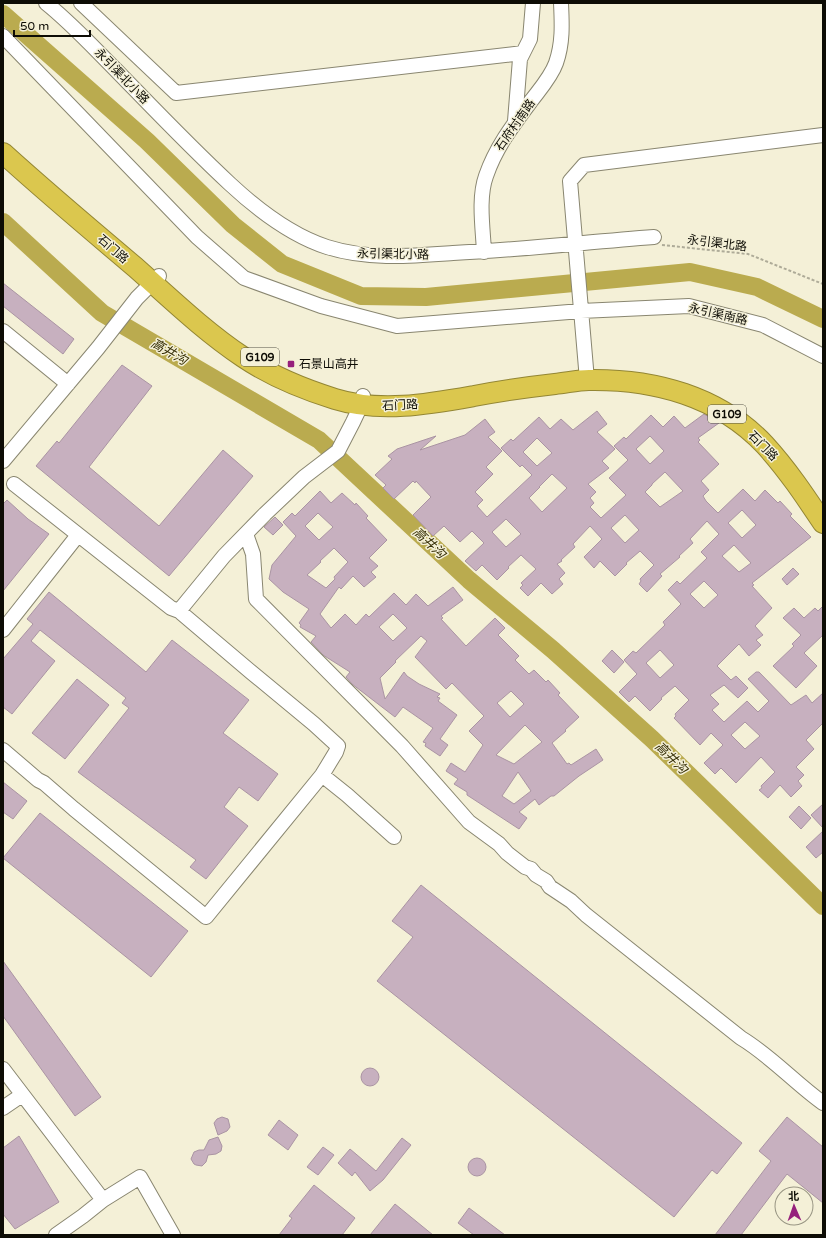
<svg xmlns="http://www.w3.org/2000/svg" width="826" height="1238" viewBox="0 0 826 1238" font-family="'Varela Round','Noto Sans SC',sans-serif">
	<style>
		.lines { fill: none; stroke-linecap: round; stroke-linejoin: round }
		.river { stroke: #baab4f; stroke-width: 18 }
		.building { fill: #c7b0bf; stroke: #aa94a3; fill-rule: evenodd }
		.minor-casing { stroke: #898670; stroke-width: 16 }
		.highway-casing { stroke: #938634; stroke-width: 22 }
		.path { stroke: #aeab98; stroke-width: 2; stroke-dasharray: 3 2; stroke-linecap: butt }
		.minor { stroke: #fff; stroke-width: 14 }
		.highway { stroke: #dbc74e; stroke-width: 20 }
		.poi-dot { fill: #96207c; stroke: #f4f0d7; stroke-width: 1.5 }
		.labels { text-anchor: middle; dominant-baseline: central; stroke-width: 3; stroke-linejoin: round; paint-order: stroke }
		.shield { fill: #f4f0d7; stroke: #525044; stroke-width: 1 }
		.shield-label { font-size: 11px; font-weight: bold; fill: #0d0c05 }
		.street-label { font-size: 12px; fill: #0d0c05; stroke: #f4f0d7 }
		.poi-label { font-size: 12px; fill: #0d0c05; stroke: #f4f0d7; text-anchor: start }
		.water-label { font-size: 13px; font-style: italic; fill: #352e05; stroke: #f4f0d7 }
	</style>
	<rect width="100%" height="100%" fill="#f4f0d7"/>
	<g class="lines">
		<path class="river" d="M3,14L147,141L233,225L282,264L361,296L426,297L690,272L757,287L823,319
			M3,222L102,313L319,440L469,580L553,650L652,739L823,906"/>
	</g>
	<path class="building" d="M3,283L74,339L63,354L3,306Z
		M122,365L152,386L89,467L159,526L223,450L253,476L169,576L36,466L57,441L59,443Z
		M597,411L607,424L597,432L615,449L602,461L609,468L588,484L596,492L590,498L594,503L590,507L601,518L626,495L609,478L628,460L614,446L624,437L626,439L651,415L663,427L674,416L685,428L704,414L719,423L698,438L700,440L698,442L719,464L701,481L709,490L703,496L706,501L718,513L743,489L755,501L765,490L778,503L780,501L792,514L790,516L811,537L752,583L754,585L752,586L772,608L755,626L763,635L756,640L761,645L749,656L739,644L717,666L731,680L736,676L748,688L738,698L724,685L710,695L719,704L712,710L724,722L747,701L758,712L769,701L748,679L756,672H759L791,705L806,695L812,703L823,693V723L806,740L814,749L796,767L804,775L798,781L802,786L791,797L780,785L768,798L759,790L762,788L761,786L775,772L761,757L736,783L721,768L715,774L704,763L723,745L711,733L700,745L674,718L676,716L675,714L689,700L675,686L661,698L662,699L650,711L635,696L629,702L619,692L637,674L624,660L633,651L636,653L665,625L663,622L681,604L668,590L677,581L680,584L707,558L701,552L719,534L707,521L690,539L693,543L679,556L680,557L660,574L662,576L647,592L639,584L641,581L640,579L654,565L640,551L626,563L627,564L615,576L600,561L594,568L584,557L602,539L590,526L573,544L575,547L561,560L562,561L557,564L565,573L559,579L563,584L552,594L541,583L528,596L520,588L523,585L521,583L536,569L521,555L508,567L509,568L497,580L482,565L476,571L465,561L484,543L472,531L460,542L444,526L433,536L413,515L431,497L416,481L415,483L413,481L394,499L383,488L386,485L375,475L392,459L388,456L397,449L436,436L420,450L465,435L485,419L495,432L488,437L502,451L486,467L493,474L475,492L483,500L477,506L487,517L532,475L522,465L520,467L501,448L511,439L513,441L539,417L550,429L561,419L573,430ZM650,436L664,451L650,464L636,449ZM537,438L552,453L537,466L523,452ZM665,472L683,491L660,507L645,492L652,485V484ZM552,474L567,488L542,512L529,498L540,487H539ZM742,510L756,525L742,538L728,523ZM625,515L639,530L625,543L611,528ZM506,519L521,534L506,547L492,532ZM734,545L751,563L739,572L722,556ZM704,581L718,595L704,608L690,594ZM660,650L674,665L660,678L646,663ZM745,722L760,736L745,749L731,735Z
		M320,491L331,503L342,493L355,505L356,503L368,516L366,518L387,540L369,558L378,566L371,572L376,577L364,587L353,576L341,589L339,587L320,614L331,628L345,614L356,625L366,614L369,617L394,593L406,605L416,594L428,606L453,587L463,600L441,616L443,618L441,619L466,646L495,618L505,628L498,635L519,656L515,660L529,674L534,670L546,682L548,680L560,693L558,695L579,717L565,730L566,731L552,743L567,764L569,763L571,765L596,749L603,760L579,776L554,796H551L539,805L535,799L519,812L527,818L519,829L467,795V792L454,784L458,779L446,771L451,763L465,772L483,745L469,731L484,716L452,683L446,689L415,657L427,641L421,636L395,661L396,662L380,678L385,699L404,672L407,676L419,684L440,694L437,697L440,698L438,701L457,715L440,739L448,745L440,756L425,746L426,743L423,742L433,728L403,707L395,717L352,684L346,677L350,672L323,655L311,642L316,636L300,627L301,625L299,623L309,609L283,592L269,579L272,565L296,536L283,522L292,513L295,516ZM318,513L333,527L319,540L305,526ZM334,548L348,562L334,577L335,579L326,588L307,575L321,562L320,561ZM393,614L407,628L393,641L379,627ZM511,691L524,704L510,717L497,703ZM525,725L542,742L514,764L496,755ZM518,772L531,791L514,804L502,796Z
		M7,500L28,519L49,534L3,591V504Z
		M275,517L283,525L273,535L264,527Z
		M793,568L799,574L787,585L782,579Z
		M49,592L146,672L172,640L249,700L223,733L278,774L258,801L239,787L224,807L248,826L206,879L190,867L196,860L78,772L129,708L122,703L126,698L40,630L31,641L55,661L12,714L3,707V659L33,624L27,619Z
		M823,606V635L804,653L817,666L796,688L773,666L794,646L792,644L801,635L783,618L794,608L804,618L815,608L818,611Z
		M612,650L624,662L614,673L602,661Z
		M77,679L109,705L65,759L32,733Z
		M3,782L27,801L13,819L3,812Z
		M823,804V828L811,815Z
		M799,806L811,818L801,829L789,817Z
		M40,813L188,931L151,977L3,858Z
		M823,831V852L816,858L806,847Z
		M421,885L742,1143L717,1174L712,1170L674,1217L377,981L413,937L392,921Z
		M3,961L101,1097L75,1116L3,1016Z
		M361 1077a9 9 0 1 1 18 0a9 9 0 1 1-18 0Z
		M222,1117L228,1119L230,1127L227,1131L218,1135L214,1123L217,1119Z
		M787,1117L823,1147V1203L787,1174L741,1235H715L771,1161L759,1151Z
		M279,1120L298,1135L288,1150L268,1135Z
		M19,1136L59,1202L15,1229L3,1214V1148Z
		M218,1137L222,1146L221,1151L216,1154L208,1155L206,1162L202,1166L196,1165L194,1164L191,1159L194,1152L199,1150H204L209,1140Z
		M402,1138L411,1145L383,1180L370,1191L355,1172L352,1176L338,1163L350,1149L376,1171Z
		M323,1147L334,1155L318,1175L307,1167Z
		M468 1167a9 9 0 1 1 18 0a9 9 0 1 1-18 0Z
		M314,1185L355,1218L342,1235H279L292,1218L289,1216Z
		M395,1204L433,1235H370Z
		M469,1208L505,1235H474L458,1223Z"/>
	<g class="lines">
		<g class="minor-casing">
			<path id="minor" d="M46,3C71,23 92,46 115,69C153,108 190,147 230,184C258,210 290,235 327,247C368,260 411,256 453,253C520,250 587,242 654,237
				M81,3L176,93L523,53
				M3,36L197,237L244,278L321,306L397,326L581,311L689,306L763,325L823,356
				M515,121L520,59L530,39L533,3
				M484,252C483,229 478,198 486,176C496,147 513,125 531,101C540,89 551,77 556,63C563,43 562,24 561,3
				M3,331L68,384
				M587,380L570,181L584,165L823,135
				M3,461L98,348L137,298L159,276
				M14,484L171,608L179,611L224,556L265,514L304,477L338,451L353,422L361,405L363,396
				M246,534L253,554L256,599L402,746L469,822L499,844L507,853L525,867L531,869L536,875L546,881L550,887L571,901L586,915L741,1038C771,1056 795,1083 823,1103
				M3,630L78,535
				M3,750L38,780L44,783L74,809L206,917L322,775L336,752L338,746L314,724L251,672L179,611
				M322,775L347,795L394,837
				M3,1069L103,1200
				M3,1108L22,1095
				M56,1235L83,1216L103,1200L140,1177L173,1235"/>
		</g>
		<g class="highway-casing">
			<path id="highway" d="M3,153C46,192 91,230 135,267C170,298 204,331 243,357C271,376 303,389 335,399C380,413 429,404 474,396C501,391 528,387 555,384C566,383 578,380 589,380C654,379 719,396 765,445C787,469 805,496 823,523"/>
		</g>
		<path class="path" d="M662,245L748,254L823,284"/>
		<use href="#minor" class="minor"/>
		<use href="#highway" class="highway"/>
	</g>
	<rect class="poi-dot" x="287" y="360" width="8" height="8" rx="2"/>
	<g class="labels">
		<g class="shield">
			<rect x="241" y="348" width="38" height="18" rx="3"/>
			<rect x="708" y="405" width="38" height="18" rx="3"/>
		</g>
		<g class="shield-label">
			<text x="260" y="357">G109</text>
			<text x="727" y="414">G109</text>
		</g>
		<g class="street-label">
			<text transform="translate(122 76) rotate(46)">永引渠北小路</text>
			<text transform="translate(515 125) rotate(-55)">石府村南路</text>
			<text transform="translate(717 243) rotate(7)">永引渠北路</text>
			<text transform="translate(113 249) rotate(41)">石门路</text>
			<text transform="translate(393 254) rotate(1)">永引渠北小路</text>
			<text transform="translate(718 314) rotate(13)">永引渠南路</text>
			<text transform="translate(400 405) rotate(-3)">石门路</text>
			<text transform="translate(763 446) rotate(45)">石门路</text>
		</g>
		<g class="poi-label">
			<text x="299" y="364">石景山高井</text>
		</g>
		<g class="water-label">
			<text transform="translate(169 352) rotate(30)">高井沟</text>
			<text transform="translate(429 543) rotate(43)">高井沟</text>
			<text transform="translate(671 758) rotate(44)">高井沟</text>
		</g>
	</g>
	<rect width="826" height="1238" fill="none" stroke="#0d0c05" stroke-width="8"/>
	<g transform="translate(794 1206) rotate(358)"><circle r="19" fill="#f4f0d7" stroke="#989583"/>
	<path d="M0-3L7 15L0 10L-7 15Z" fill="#96207c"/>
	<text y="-6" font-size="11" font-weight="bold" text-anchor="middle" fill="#0d0c05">北</text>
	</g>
	<path d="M14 30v6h76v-6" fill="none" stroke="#0d0c05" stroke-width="2"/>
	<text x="20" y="30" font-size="12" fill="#0d0c05" stroke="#f4f0d7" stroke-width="3" paint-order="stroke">50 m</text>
</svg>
